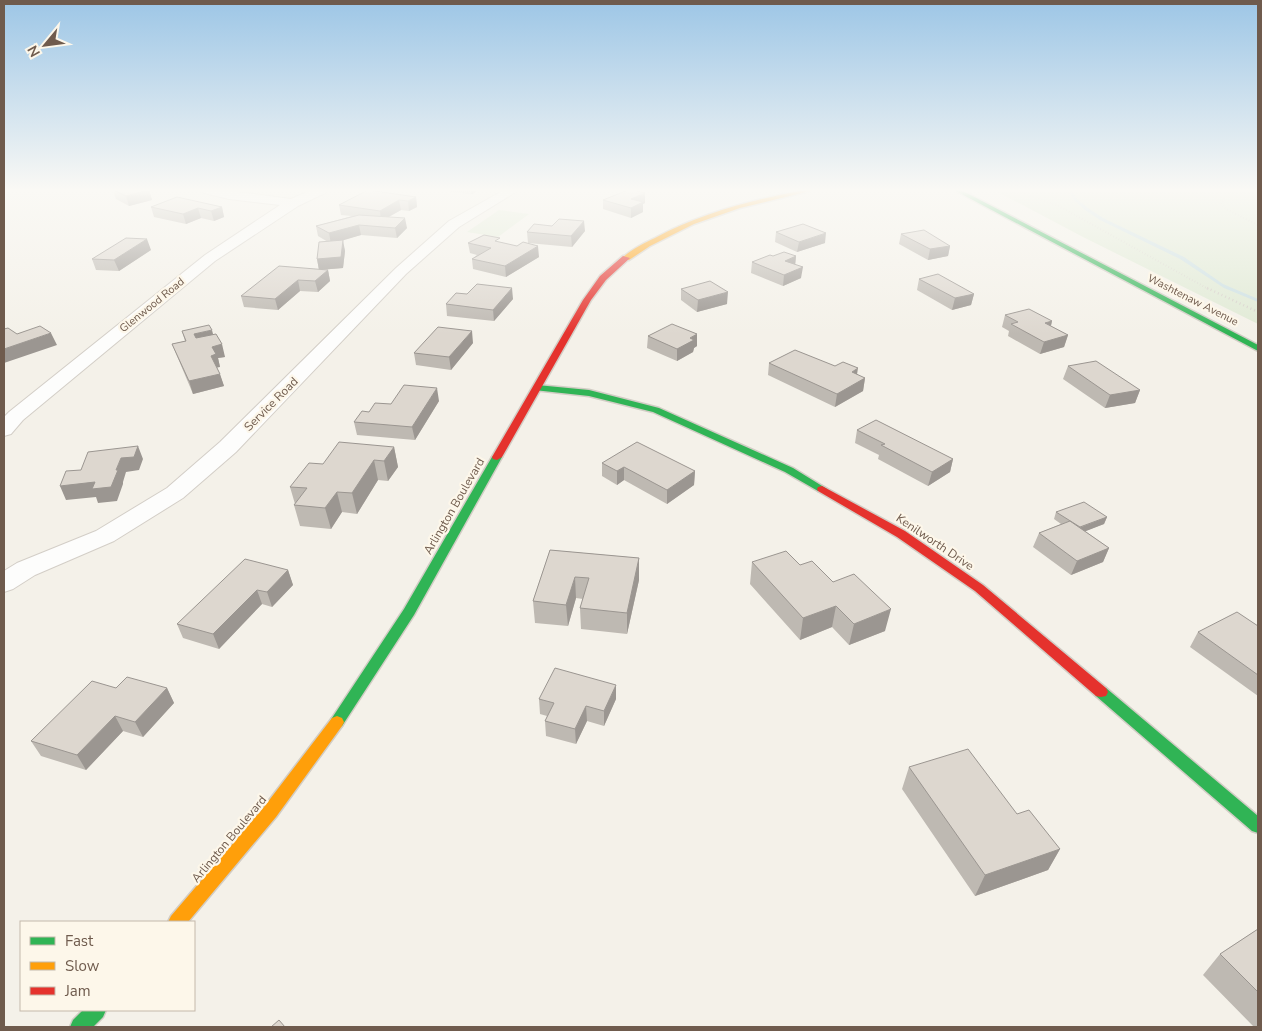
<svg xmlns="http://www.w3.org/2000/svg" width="1262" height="1031" viewBox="0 0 1262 1031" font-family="'Nunito Sans',sans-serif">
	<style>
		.green { fill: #e0ead5 }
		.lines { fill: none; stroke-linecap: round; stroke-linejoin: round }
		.stream { fill: #cce0e3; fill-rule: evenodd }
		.street-casing { stroke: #d3cec7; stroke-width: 2 }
		.fast-casing { stroke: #d2cdc5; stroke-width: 3 }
		.slow-casing { stroke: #d2cdc5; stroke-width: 3 }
		.jam-casing { stroke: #d2cdc5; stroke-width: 3 }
		.path-far1 { stroke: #d6d0ca; stroke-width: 2; stroke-dasharray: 0.5 2.5; stroke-linecap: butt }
		.path { stroke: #d6d0ca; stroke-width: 2.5; stroke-dasharray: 1 3; stroke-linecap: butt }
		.street { fill: #fdfdfc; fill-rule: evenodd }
		.fast { fill: #30b455; fill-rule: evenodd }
		.slow { fill: #ff9f0a; fill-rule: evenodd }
		.jam { fill: #e5322d; fill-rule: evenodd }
		.wall { fill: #beb9b2 }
		.shaded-wall { fill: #9b9691 }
		.building { fill: #ddd7cf; stroke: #9b9691 }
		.labels { text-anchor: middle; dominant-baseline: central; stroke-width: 4.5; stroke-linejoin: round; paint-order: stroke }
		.far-street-label { font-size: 11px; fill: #6f5b4d; stroke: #fdf7ea }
		.street-label { font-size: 12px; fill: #6f5b4d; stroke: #fdf7ea }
	</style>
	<rect width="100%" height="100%" fill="#f4f1e9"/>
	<path class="green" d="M994,190H1258V324L1083,237Z
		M499,210L529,214L498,237L467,232Z"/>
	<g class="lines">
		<path class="stream" d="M1068,190H1072L1077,199L1088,208L1103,218L1184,257L1223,284L1258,299V302L1224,288L1180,259L1100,220L1085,210L1074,200Z"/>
		<g class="street-casing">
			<path id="street" d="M202,190H223L291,199L311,190H327L325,193L298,206L215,261L23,420L11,434L4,436V417L9,412L205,255L280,205L229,199L204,193Z
				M504,190H519L459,227L406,274L236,452L183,498L114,541L35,575L13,589L4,592V571L17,563L96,531L167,488L220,442L396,268L449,221Z"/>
		</g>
		<g class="fast-casing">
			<path id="fast" d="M954,190H961L1258,345V351Z
				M537,385L589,390L659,408L793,468L827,489L826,491H818L785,472L653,412L589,396L534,390V386Z
				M497,454L502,457L414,615L342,726L337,728L332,726L330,722L332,718L404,609L492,457Z
				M1101,687L1106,688L1258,816V833L1252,831L1096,696L1094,692L1096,688Z
				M83,1010H106L103,1017L93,1027H70L73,1020Z"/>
		</g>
		<g class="slow-casing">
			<path id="slow" d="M804,190H814L740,208L694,224L650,246L629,260L622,258C631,250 644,243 655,238C701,213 752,200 804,190Z
				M337,716L342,718L344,722L342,726L276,817L188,922H168L171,916L264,807L332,718Z"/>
		</g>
		<g class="jam-casing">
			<path id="jam" d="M623,256L630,258L606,280L591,300L502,457L497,460L493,459L492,457L583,300L600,276Z
				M822,486L905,531L983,585L1106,688L1108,692L1106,696L1101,697L1096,696L975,591L897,537L818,491L817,489L818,487Z"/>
		</g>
		<path class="path-far1" d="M1013,190L1057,205L1210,290
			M1229,190L1231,192L1221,203L1226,209L1258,225"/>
		<path class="path" d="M1207,288L1258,312"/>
		<use href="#street" class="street"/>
		<use href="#fast" class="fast"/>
		<use href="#slow" class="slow"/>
		<use href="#jam" class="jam"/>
	</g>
	<path class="wall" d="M113,190H149L152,200L129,206L116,199Z
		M451,190H479L472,194L451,192Z
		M645,193V203L643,204V212L631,218L603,209V200Z
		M416,197L417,207L409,211L401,210L389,217L407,228L397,238L361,235L342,240L345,251L343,268L319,270H328L330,281L318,292L300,291L278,310L244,307L241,296L319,270L317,259L328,242L318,236L316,226L352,216L341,215L339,205Z
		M151,207H222L224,217L214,221L201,218L186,224L154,217Z
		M585,231L572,247L528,243L527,232Z
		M776,232L825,243L797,252L775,242Z
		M901,234L950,246L948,256L928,260L899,244Z
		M501,242L539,257L506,277L473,269L472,259L477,255L470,253L468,243Z
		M151,250L119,271L96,270L92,259Z
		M773,256H796L795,264L801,278L783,286L751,273L752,262Z
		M919,279L974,294L971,305L952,310L917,290Z
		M681,289L727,304L697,312L681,300Z
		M513,299L494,321L447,316L446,304Z
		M1005,315L1052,321L1051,326L1068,335L1064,347L1040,354L1008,336L1009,331L1002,327Z
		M182,331L213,334L225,357L218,358L220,367H217L224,386L193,394L177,356L172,344L185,341Z
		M648,336L697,346L694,348L693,352L677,361L647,348Z
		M473,343L451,370L416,365L414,353Z
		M769,363L835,366L865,378L863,391L835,407L768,375Z
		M1068,366L1140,390L1135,403L1105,408L1063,379Z
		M439,401L415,440L357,435L354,422L369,412L391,404Z
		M857,430L953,459L950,472L928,486L878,459L879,455L855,443Z
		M394,447L398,467L388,481L378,480L357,514L342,512L331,529L300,526L294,505L295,504L290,487L323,464Z
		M602,463L695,471L694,485L667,504L624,480L617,485L602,476Z
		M1056,512L1107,517L1104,524L1085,531L1109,548L1103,562L1071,575L1033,547L1039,533L1061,524L1054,519Z
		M550,550L639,558V580L627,634L581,629L580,608L583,599L576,598L568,626L535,623L533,601Z
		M752,562L800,565L833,582L885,631L849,645L832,627L800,640L750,584Z
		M288,570L293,585L272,607L262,604L219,649L183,638L177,624Z
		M1258,626V696L1190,647L1198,632Z
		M116,688H167L174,703L143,737L123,731L86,770L41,756L31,741Z
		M539,699H616L604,726L587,721L576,744L546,736L545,721L547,716L540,714Z
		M909,767L1017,814L1060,849L1048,870L975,896L902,789Z
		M1258,929V1027H1254L1203,975L1220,954Z"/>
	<path class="shaded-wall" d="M149,190L152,200L129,206L126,196Z
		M471,190H479L472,194Z
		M645,193V203L643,204V212L631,218V199Z
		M416,197L417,207L409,211L408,201Z
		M399,200L401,210L381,221L380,211Z
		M222,207L224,217L214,221L211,211Z
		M198,208L201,218L186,224L183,214Z
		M405,218L407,228L397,238L395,228Z
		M584,221L585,231L572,247L571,236Z
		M359,225L361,235L331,244L329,233Z
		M826,233L825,243L797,252L799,242Z
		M147,239L151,250L119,271L114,260Z
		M343,240L345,251L343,268L319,270L317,259Z
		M538,246L539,257L506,277L505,266Z
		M950,246L948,256L928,260L930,249Z
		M796,256L795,267L785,261Z
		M803,267L801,278L783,286L784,275Z
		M328,270L330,281L318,292L315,281Z
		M298,280L300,291L278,310L275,299Z
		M512,288L513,299L494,321L493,310Z
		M728,292L727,304L697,312L698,300Z
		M974,294L971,305L952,310L955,298Z
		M1052,321L1049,333L1045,323Z
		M212,330L215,342L198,346L194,334Z
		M472,331L473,343L451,370L449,357Z
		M51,333L57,345L4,363V349Z
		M697,334V346L694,348L693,352L677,361V349L690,338Z
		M1068,335L1064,347L1040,354L1044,342Z
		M222,344L225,357L218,358L220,367L215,368L211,356L212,347Z
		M858,368L856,381L852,372Z
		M220,374L224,386L193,394L189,381Z
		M865,378L863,391L835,407L837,394Z
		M437,388L439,401L415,440L412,427Z
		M1140,390L1135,403L1105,408L1110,395Z
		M138,446L143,459L139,470L126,472L123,482V484L117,501L98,503L96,497L66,500L60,486L116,470L121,458Z
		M394,447L398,467L388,481L384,461Z
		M953,459L950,472L928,486L932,472Z
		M374,460L378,480L357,514L352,493Z
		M624,467V480L617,485V471Z
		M695,471L694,485L667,504V490Z
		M337,492L342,512L331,529L325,508Z
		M1107,517L1104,524L1076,535L1079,528Z
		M1109,548L1103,562L1071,575L1077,561Z
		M639,558V580L627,634V613Z
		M288,570L293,585L272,607L267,592Z
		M575,577L576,598L568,626L566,605Z
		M257,590L262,604L219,649L213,634Z
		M836,606L832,627L800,640L803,618Z
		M891,609L885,631L849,645L854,624Z
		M616,685V699L604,726V711Z
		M167,688L174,703L143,737L135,722Z
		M586,706L587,721L576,744L575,729Z
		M115,716L123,731L86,770L77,755Z
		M1060,849L1048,870L975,896L985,875Z"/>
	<path class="building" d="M114,190H149L126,196Z
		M368,190L416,197L408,201L399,200L380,211L339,205Z
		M628,190H634L645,193L631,199L643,202L631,208L603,200Z
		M177,197L222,207L211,211L198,208L183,214L151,207Z
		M359,215L405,218L395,228L359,225L329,233L316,226Z
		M559,219L584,221L571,236L527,232L534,224L552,226Z
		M803,224L826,233L799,242L776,232Z
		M924,230L950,246L930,249L901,234Z
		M484,235L500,238L495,241L517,246L523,242L538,246L505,266L472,259L491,248L468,243Z
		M126,238L147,239L114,260L92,259Z
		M343,240L341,257L317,259L319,242Z
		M784,252L796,256L785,261L803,267L784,275L752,262L770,255L773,256Z
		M279,266L328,270L315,281L298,280L275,299L241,296Z
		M938,274L974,294L955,298L919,279Z
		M710,281L728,292L698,300L681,289Z
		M477,284L512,288L493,310L446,304L456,293L467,294Z
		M1029,309L1052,321L1045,323L1068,335L1044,342L1011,324L1018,322L1005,315Z
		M672,324L697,334L690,338L694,340L677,349L648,336Z
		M209,325L212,330L194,334L196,338L216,334L222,344L212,347L216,354L211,356L220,374L189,381L172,344L186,341L182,331Z
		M40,326L51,333L4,349V329L8,328L17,334Z
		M438,327L472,331L449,357L414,353Z
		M795,350L835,366L843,362L858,368L852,372L865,378L837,394L769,363Z
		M1096,361L1140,390L1110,395L1068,366Z
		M404,385L437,388L412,427L354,422L362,411L369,412L375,403L391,404Z
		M876,420L953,459L932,472L881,445L885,444L857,430Z
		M339,442L394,447L384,461L374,460L352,493L337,492L325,508L294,505L307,488L290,487L309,463L323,464Z
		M637,442L695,471L667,490L624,467L617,471L602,463Z
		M138,446L134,457L121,458L116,470H118L111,487L92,489L95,482L60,486L66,471L81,470L88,452Z
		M1084,502L1107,517L1080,527L1056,512Z
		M1070,521L1109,548L1077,561L1039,533Z
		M550,550L639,558L627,613L580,608L589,578L575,577L566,605L533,601Z
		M786,551L800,565L812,561L833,582L854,574L891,609L854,624L836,606L803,618L752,562Z
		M245,559L288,570L267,592L257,590L213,634L177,624Z
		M1237,612L1258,626V675L1198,632Z
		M555,668L616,685L604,711L586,706L575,729L545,721L554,703L539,699Z
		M127,677L167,688L135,722L115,716L77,755L31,741L92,681L116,688Z
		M968,749L1017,814L1029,810L1060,849L985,875L909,767Z
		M1258,929V992L1220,954Z
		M279,1020L285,1027H271Z"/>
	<linearGradient id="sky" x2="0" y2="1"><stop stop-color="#9dc6e6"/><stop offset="0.57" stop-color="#faf9f5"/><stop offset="1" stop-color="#faf9f5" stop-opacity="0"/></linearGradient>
	<rect width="1262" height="334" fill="url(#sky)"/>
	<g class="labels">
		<g class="far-street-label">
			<text transform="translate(1193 300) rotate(27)">Washtenaw Avenue</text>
			<text transform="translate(152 305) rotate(-39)">Glenwood Road</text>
		</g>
		<g class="street-label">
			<text transform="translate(271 404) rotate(-45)">Service Road</text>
			<text transform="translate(454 506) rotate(-60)">Arlington Boulevard</text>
			<text transform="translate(935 542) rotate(34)">Kenilworth Drive</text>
			<text transform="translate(229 839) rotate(-50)">Arlington Boulevard</text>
		</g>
	</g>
	<rect width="1262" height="1031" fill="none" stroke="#6f5b4d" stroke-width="10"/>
	<rect x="20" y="921" width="175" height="90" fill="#fdf7ea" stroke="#c4b9ab"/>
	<rect x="30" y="937" width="25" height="8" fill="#30b455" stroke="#c4b9ab"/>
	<text x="65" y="946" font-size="15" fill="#6f5b4d">Fast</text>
	<rect x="30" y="962" width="25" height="8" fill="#ff9f0a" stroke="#c4b9ab"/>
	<text x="65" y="971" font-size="15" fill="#6f5b4d">Slow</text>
	<rect x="30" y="987" width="25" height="8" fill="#e5322d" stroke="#c4b9ab"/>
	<text x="65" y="996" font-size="15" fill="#6f5b4d">Jam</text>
	<g transform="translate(45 45) rotate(241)" stroke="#fdf7ea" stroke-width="4" paint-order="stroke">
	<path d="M0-4L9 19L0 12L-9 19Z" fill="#6f5b4d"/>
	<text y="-8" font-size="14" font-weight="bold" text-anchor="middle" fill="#6f5b4d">N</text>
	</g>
</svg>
